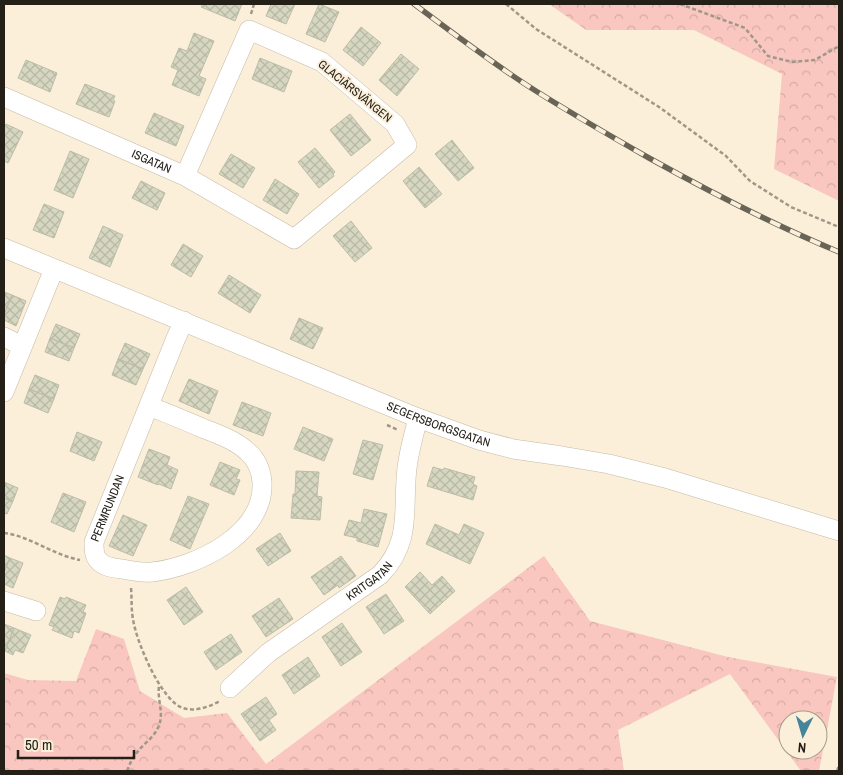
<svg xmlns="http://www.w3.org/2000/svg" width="843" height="775" viewBox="0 0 843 775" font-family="'Archivo Narrow',sans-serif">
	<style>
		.forest { fill: url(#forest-crowns); fill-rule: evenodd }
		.building { fill: url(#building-cross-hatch); stroke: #bcbda7 }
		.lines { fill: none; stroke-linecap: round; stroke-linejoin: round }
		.minor-casing { stroke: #c5baa5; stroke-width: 20 }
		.path { stroke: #a09788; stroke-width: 2.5; stroke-dasharray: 4 2.5; stroke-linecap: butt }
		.minor { stroke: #fff; stroke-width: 19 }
		.rail-casing { stroke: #6a6457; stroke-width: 5.5 }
		.rail { stroke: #fbefda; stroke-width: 4; stroke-dasharray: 11; stroke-linecap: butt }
		.labels { text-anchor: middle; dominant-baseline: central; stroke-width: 4; stroke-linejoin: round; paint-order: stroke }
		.street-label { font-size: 12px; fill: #242018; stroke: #fbefda }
	</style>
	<defs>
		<pattern id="forest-crowns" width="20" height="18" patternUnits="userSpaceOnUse" patternTransform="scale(1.25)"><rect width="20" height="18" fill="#f9c7c0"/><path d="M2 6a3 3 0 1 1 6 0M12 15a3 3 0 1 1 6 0" fill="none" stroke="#d5aba4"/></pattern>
		<pattern id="building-cross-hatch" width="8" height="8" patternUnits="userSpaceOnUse" patternTransform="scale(1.25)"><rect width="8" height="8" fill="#d6d7c1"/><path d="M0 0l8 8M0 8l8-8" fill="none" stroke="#b8b8a5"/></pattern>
	</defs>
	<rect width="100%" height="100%" fill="#fbefda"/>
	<path class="forest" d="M549,4H839V201L774,169L782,74L694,30H586Z
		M544,556L590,621L728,657L837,677L819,771H801L730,674L618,730L624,771H4V673L28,680L76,681L96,629L124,639L140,691L184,718L227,713L266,764ZM788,720H818V750H788Z"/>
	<path class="building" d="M203,4H242L235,21L201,7Z
		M271,4H295L286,24L266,16Z
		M319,4L339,12L325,42L306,34Z
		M361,27L381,43L363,66L343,50Z
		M194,33L214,41L199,76L206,79L199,96L172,85L178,70L171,67L179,48L187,51Z
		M401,54L419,69L397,96L379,80Z
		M260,58L292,71L284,92L252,79Z
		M26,60L57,73L50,92L18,78Z
		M85,84L115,96L113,100L115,101L109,117L76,104Z
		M154,113L184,126L176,146L145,133Z
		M350,114L371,140L351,156L330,130Z
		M6,124L23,132L8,163L4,161V129Z
		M452,140L474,168L458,181L435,154Z
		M315,148L335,172L333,174L334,176L319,188L298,162Z
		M70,151L89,159L73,198L54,190Z
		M231,154L255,168L243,188L219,174Z
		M419,167L442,194L425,208L403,181Z
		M275,179L299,194L287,214L263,200Z
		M141,181L165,193L157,210L132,198Z
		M44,204L64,212L54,238L33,230Z
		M351,221L372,248L355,262L333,236Z
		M103,226L123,235L110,267L89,258Z
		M183,244L203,256L191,277L171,265Z
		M229,275L261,295L250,313L218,293Z
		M4,292L12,295L4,315Z
		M12,295L26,301L16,326L4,320V315Z
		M299,318L323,328L313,349L290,339Z
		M56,324L80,334L74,348L50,338Z
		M50,338L74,348L69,361L45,352Z
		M125,343L150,354L143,369L118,359Z
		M118,359L143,369L136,385L112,375Z
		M35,375L59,385L54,399L29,389Z
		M189,379L218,391L209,414L179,401Z
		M29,389L54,399L48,413L24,403Z
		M242,402L271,413L263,436L233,425Z
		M303,427L333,439L324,461L294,449Z
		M77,432L102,442L94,461L70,451Z
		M363,440L383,445L373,480L353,474Z
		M149,449L170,457L167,465L178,470L171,489L159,484L158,485L138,477Z
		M220,462L240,470L236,479L240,480L234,495L210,485Z
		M433,467L443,470L444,468L475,477L473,484L477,486L473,500L427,486Z
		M296,471L319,472L317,496L322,497L320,520L291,518L293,494H295Z
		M4,482L18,488L13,501L4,498Z
		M63,493L86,502L74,532L51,522Z
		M188,496L209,504L190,549L170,540Z
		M4,498L13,501L7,514L4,513Z
		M364,509L387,514L378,547L357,541V538L344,535L349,520L361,523Z
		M123,515L147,525L133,556L109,546Z
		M435,524L459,535L464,524L484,533L470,564L426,544Z
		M280,533L291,551L268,566L256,549Z
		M4,555L10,558L4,572Z
		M341,556L356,576L339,588L338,585L324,595L311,577Z
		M10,558L23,563L13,588L4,584V572Z
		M420,572L432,585L442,576L455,591L430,614L405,587Z
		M186,587L203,612L184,625L167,600Z
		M386,594L404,621L384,634L366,607Z
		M60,597L65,599L66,597L86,605L83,612L86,613L79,633L74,631L72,638L52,630L54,627L49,625Z
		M279,598L293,619L266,637L252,616Z
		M342,623L362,652L341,666L322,637Z
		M4,624L14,628L5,651H4Z
		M14,628L31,635L23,653L15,650L13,655L5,651Z
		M231,634L242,652L216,670L204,652Z
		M308,657L320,676L294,694L282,675Z
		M266,697L277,714L269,720L276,730L260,741L241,714Z"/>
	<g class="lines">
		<g class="minor-casing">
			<g id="minor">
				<path id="s1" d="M4,97L185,176L294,239L407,145L395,124L322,62L249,30L185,176"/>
				<path id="s2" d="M4,248L418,418L479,440L513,449L562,456L609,464L665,478L839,531"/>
				<path d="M4,337L22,346"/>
				<path d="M4,392L54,269"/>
				<path id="s3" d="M149,406C166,413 184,420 202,428C218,434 235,440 248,452C257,460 261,470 262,482C265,534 197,567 152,572C142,573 132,571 122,569C114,568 103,567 98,560C94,556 94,548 94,542L176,338L184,321"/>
				<path d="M4,601L36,611"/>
				<path id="s4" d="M230,688L268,653L380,575C413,541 402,509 407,468C409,451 414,434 418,418"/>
			</g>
		</g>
		<path class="path" d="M506,4L536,29L659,107L726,156L750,181L791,207L839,227
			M680,4L745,28L768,56L792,62L815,60L839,46
			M251,14L254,4
			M387,425L398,430
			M4,533C30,536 53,555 80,560
			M131,588C132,599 131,609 133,619C136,641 161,701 183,708C195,712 209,707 220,701
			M127,771C130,763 133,757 139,750C146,742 156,735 159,725C164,713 157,699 159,686
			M837,771L839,765"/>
		<use href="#minor" class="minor"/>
		<g class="rail-casing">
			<path id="rail" d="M414,4C450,31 487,59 525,84C565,110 607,134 649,158C710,192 774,225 839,252"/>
		</g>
		<use href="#rail" class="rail"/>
	</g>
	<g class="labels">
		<g class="street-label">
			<text transform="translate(355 91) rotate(39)">GLACIÄRSVÄNGEN</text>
			<text stroke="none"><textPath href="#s1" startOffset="161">ISGATAN</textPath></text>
			<text stroke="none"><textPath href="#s2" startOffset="469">SEGERSBORGSGATAN</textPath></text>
			<text stroke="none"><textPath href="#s3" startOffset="410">PERMRUNDAN</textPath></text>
			<text stroke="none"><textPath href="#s4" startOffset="176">KRITGATAN</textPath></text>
		</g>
	</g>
	<rect width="843" height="775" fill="none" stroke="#242018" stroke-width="10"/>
	<g transform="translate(803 735) rotate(185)"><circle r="24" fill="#fbefda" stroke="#a59c8c"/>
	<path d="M0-4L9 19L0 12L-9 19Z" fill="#458599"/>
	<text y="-8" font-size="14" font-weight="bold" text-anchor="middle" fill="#242018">N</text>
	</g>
	<path d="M18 750v8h116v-8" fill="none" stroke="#242018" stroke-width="2.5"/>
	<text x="25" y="750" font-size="15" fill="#242018" stroke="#fbefda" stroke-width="4" paint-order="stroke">50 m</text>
</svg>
